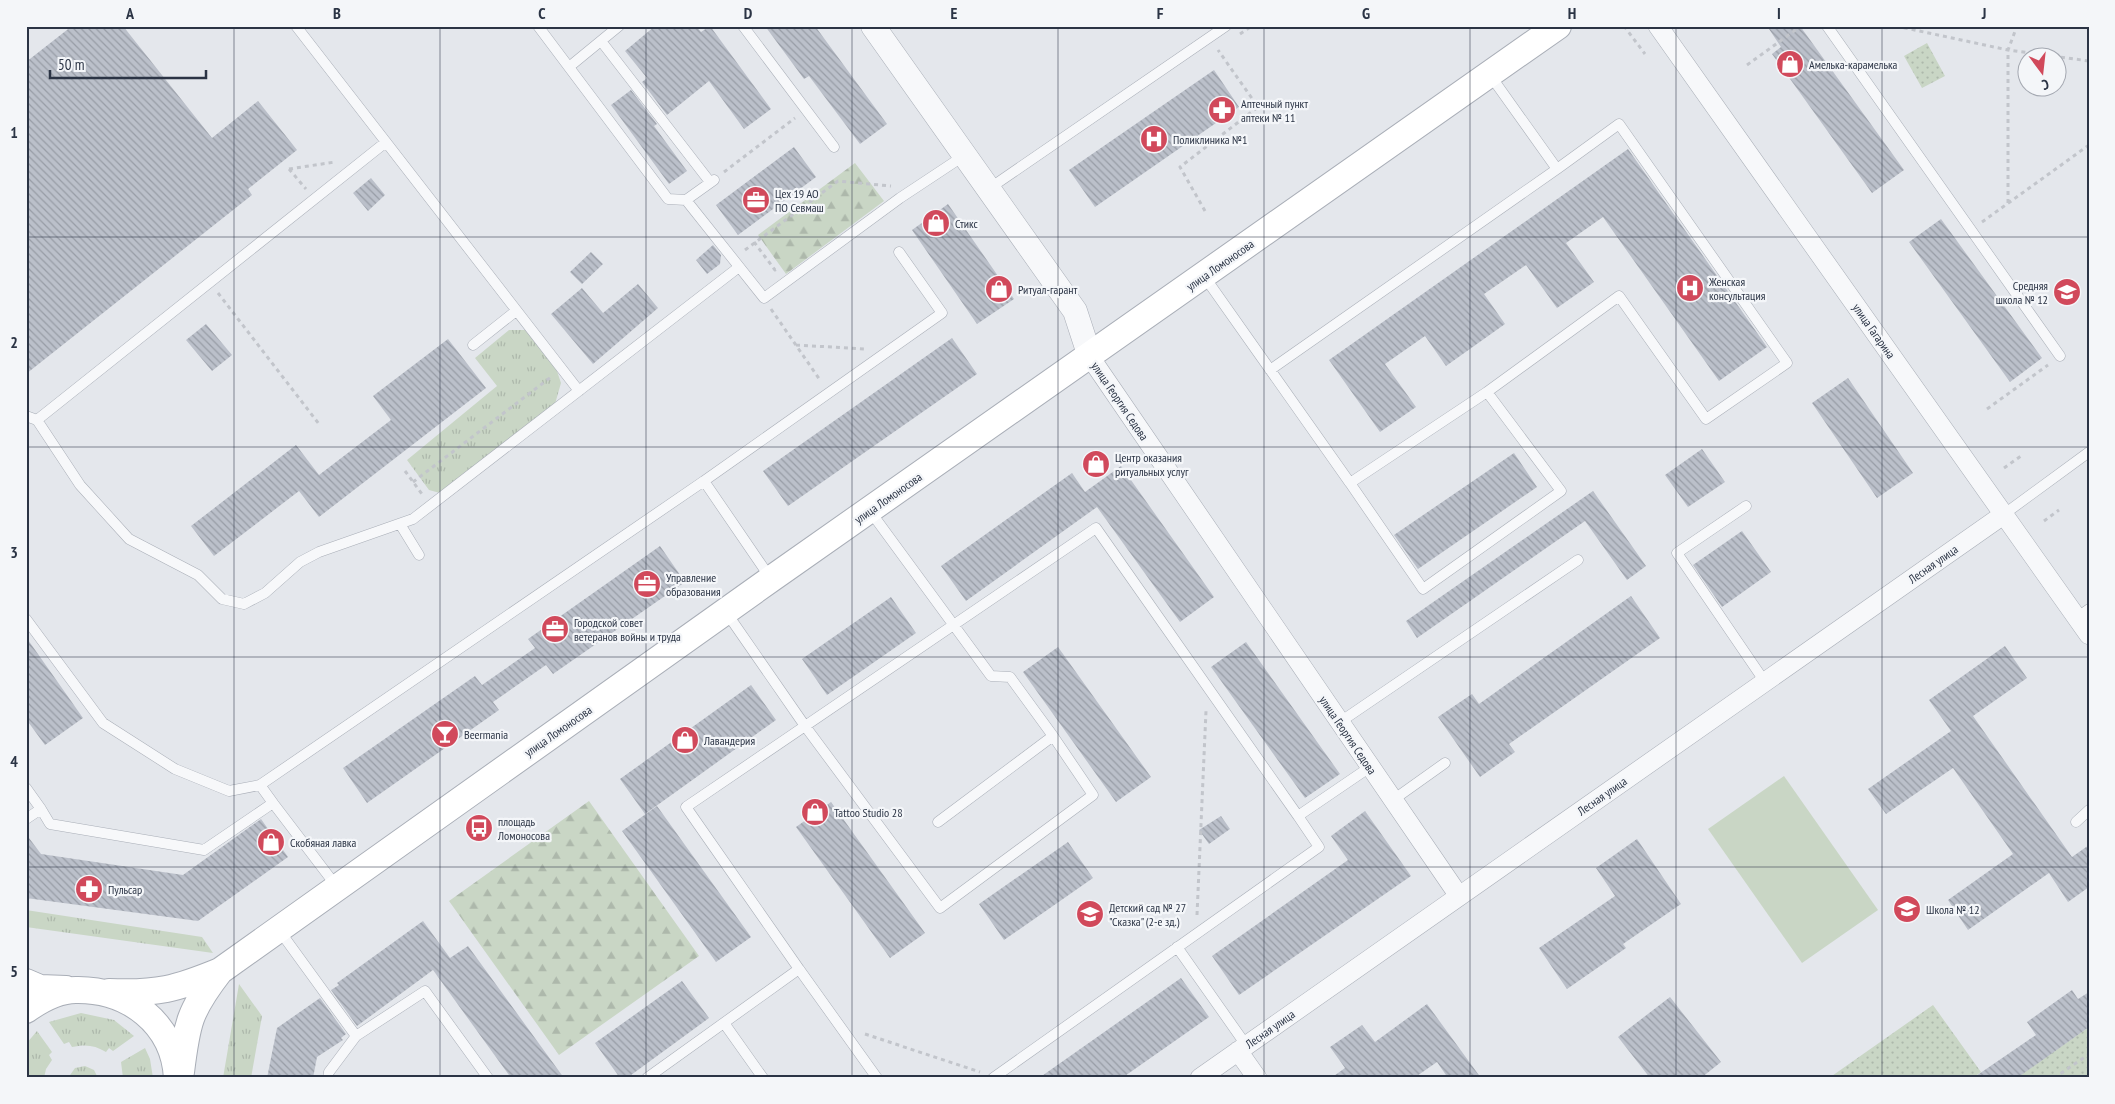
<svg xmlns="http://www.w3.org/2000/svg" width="2115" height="1104" viewBox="0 0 2115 1104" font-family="'PT Sans Narrow',sans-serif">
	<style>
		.grass { fill: url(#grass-tufts) }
		.forest { fill: url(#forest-firs) }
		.park { fill: url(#park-dots) }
		.garden { fill: #c9d6c5 }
		.building { fill: url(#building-back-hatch) }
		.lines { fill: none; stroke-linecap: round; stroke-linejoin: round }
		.service-casing { stroke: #a9aeb7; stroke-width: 11 }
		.minor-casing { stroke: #a9aeb7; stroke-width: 20 }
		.tertiary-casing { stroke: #a9aeb7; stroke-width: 25 }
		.secondary-casing { stroke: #a9aeb7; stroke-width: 28 }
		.path { stroke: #c2c5cb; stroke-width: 3; stroke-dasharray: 4 4; stroke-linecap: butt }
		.service { stroke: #f7f8fa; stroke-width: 10 }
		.minor { stroke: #f7f8fa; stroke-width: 19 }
		.tertiary { stroke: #f7f8fa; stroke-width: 24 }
		.secondary { stroke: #fff; stroke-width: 26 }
		.grid { fill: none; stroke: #2b3445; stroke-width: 1; stroke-opacity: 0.55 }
		.labels { text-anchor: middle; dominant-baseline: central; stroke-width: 4.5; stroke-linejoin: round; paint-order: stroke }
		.poi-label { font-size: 12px; fill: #2b3445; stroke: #f4f6f9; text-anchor: start }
		.street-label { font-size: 12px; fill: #2b3445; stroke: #f4f6f9 }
		.neatline { fill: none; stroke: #2b3445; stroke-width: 2 }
		.grid-label { font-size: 16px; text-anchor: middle; font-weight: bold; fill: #2b3445 }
	</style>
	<defs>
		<pattern id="grass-tufts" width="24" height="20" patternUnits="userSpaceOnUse" patternTransform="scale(1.25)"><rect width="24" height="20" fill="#c9d6c5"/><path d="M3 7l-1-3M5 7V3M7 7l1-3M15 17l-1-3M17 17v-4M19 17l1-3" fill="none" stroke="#adb8ab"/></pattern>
		<pattern id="forest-firs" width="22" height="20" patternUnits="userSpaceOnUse" patternTransform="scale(1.25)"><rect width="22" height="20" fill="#c9d6c5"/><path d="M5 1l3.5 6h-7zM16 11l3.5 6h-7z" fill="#adb8ab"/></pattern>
		<pattern id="park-dots" width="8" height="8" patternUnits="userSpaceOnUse" patternTransform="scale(1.25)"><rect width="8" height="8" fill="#c9d6c5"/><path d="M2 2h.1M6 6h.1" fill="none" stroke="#adb8ab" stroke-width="1.8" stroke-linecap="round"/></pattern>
		<pattern id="building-back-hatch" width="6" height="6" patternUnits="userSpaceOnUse" patternTransform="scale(1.25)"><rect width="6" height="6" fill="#bbc0ca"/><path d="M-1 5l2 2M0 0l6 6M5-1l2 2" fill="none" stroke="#989da6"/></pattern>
	</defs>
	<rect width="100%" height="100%" fill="#e4e7ec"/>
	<path class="grass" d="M509,330H527L556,368L561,383L555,404L440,493L429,490L407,460L497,386L475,358Z
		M26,910L202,937L213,953L26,927Z
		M239,984L262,1016L251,1078H223Z
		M81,1013L114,1020L134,1036L113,1051L109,1048L106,1052C95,1045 85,1044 72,1047L69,1042L64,1044L49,1022Z
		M37,1031L52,1052L49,1055L52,1060L46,1069L44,1078H26V1044Z
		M145,1048L150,1059L153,1078H123L121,1062Z
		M85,1066L94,1070L98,1078H68L75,1068Z"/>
	<path class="forest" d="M855,163L884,201L786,274L758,235Z
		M589,801L699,956L559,1055L449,901Z"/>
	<path class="park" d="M1927,43L1945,76L1922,88L1904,56Z
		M1933,1005L1981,1072L1973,1078H1829Z
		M2089,1027V1078H2016Z"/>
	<path class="garden" d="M1784,776L1878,910L1802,963L1708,829Z"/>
	<path class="building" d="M72,26H123L212,138L258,101L297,150L248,189L252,195L26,374V62Z
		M655,26H696L701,32L710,26L771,109L744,129L709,81L667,115L642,82L647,78L625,51Z
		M765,26H815L887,124L860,144L809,76L804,79Z
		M1767,26H1800L1904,170L1872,193L1772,54L1781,47Z
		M1214,70L1239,107L1095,207L1069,170Z
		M631,90L657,124L654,126L687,171L669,184L611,105Z
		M794,147L816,177L738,235L716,205Z
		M1628,149L1767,347L1719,381L1603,217L1566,243L1594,282L1557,308L1526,265L1484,294L1505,324L1446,366L1425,336L1385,364L1416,407L1380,432L1329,360Z
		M371,178L385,195L368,211L353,193Z
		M948,204L1014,299L977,324L912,230Z
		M1941,219L2042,358L2010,382L1909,242Z
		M713,245L721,255L720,264L707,274L696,260Z
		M591,252L603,264L582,284L570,272Z
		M638,284L658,308L593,364L551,314L582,288L603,313Z
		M206,324L232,355L212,371L186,340Z
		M952,338L977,374L788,506L763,471Z
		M448,339L486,388L319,517L299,491L214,556L191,526L296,445L319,475L391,420L373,396Z
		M1848,378L1913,473L1877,498L1812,403Z
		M1702,449L1725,482L1688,507L1665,475Z
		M1514,453L1537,487L1418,569L1394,535Z
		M1121,466L1214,597L1180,622L1097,507L966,601L941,566L1072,473L1085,492Z
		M1593,491L1646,566L1627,580L1585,521L1417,638L1406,621Z
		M1742,531L1771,572L1722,607L1693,565Z
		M660,546L685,582L553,674L546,665L493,702L499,710L367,803L343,768L475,676L482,685L535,648L528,639Z
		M1631,596L1660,638L1509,744L1515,752L1480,777L1438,717L1472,694L1479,704Z
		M891,597L916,633L827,695L802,659Z
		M26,637L83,718L45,745L26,719Z
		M1246,642L1340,774L1305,798L1211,667Z
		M2005,646L2027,678L1973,716L2072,857L2089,845V887L2068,902L2049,873L1968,930L1948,900L2013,854L1953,768L1886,814L1868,789L1951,731L1929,700Z
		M1058,647L1151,777L1116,802L1023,672Z
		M751,685L776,720L645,814L620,779Z
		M831,802L925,933L890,958L796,827Z
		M657,806L751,937L716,962L622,831Z
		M1365,811L1411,876L1239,995L1212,956L1348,860L1331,836Z
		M1221,816L1230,829L1209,844L1199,830Z
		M261,819L288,857L198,921L26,898V834L41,854L183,875Z
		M1637,839L1681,904L1623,944L1626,948L1567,989L1539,948L1615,896L1596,868Z
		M1068,842L1093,878L1004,940L979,904Z
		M423,921L450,958L468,946L564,1078H511L433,970L357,1026L331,990L339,985L337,983Z
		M1181,978L1209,1017L1122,1078H1039Z
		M682,981L709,1018L627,1078H620L595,1043Z
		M2072,990L2078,999L2089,992V1027L2017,1078H1973L2036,1035L2027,1022Z
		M1670,997L1721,1062L1701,1078H1650L1618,1037Z
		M320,998L346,1034L341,1038L343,1040L317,1057L313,1078H267L277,1028Z
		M1427,1004L1481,1078H1448L1437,1062L1414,1078H1331L1345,1068L1330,1047L1362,1025L1375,1042Z"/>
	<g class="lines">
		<g class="service-casing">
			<path id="service" d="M296,26L579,391
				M538,26L668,199L686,200L764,298L900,198L965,155
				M743,26L834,147
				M1827,26L2060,356
				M601,41L710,182
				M569,67L619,26
				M990,188L1226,26
				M686,200L714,180
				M1204,276L1350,483L1487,392L1619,296L1706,419L1787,363L1619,124L1557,169L1490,75
				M473,345L516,311
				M1270,370L1557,169
				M26,416L37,420L80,485L129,539L198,575L222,599L244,604L265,593L300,562L319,552L413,519L739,267
				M37,420L386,142
				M704,481L942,313L899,252
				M1350,483L1423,589L1561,491L1487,392
				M1746,506L1677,553L1765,682
				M870,511L991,676L1010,677L1053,736L938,822
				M2003,515L2089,452
				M400,524L419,555
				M726,612L805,726L940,908L1093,795L1053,736
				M2076,618L2089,609
				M26,619L103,723L175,769L229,791L260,785
				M1340,722L1578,560
				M26,788L41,809
				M1393,800L1445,763
				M273,803L260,785L704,481L771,579
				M26,819L41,809L50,824L204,850L273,803L337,887
				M2076,822L2089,810
				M279,930L356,1036L425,991L488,1078
				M1177,947L1246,1045
				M799,969L877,1078
				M724,1023L763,1078
				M328,1078L329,1072L356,1036
				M647,1078L799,969L686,807L1096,528L1298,816L1370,767
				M993,1078L1319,847L1298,816"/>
		</g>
		<g class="minor-casing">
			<path id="minor" d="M1658,26L2089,635
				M1090,357L1459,896
				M1238,1051L1257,1078
				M1200,1078L2003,515"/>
		</g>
		<g class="tertiary-casing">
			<path id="tertiary" d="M873,26L1075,311L1090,357"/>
		</g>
		<g class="secondary-casing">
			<path id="secondary" d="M26,982L40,988L66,989
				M109,992C158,994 176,989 220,971L771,579L1558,26
				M26,1010C40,1000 58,990 76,990C128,989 174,1023 177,1078
				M181,1072C187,1023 189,1011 220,971"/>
		</g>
		<path class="path" d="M1624,26L1645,54
			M1896,26L2008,50L2089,61
			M1240,34L1252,26
			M1747,65L1801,26
			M289,169L335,162
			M289,169L306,189
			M724,172L795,118
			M2008,203V50L2017,26
			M1205,211L1180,167L1258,107L1218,50
			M1982,222L2089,145
			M754,242L775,270L777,269
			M745,250L838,181L891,186
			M218,293L319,424
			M771,309L820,380
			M796,345L865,349
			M1987,409L2048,365
			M2004,468L2021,456
			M405,471L422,494
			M413,482L551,377
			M2044,521L2059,510
			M1197,915L1206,711
			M865,1034L980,1072
			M2054,1078L2089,1054"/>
		<use href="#service" class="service"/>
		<use href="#minor" class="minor"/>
		<use href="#tertiary" class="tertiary"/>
		<use href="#secondary" class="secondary"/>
	</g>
	<path class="grid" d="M234,26V1078M440,26V1078M646,26V1078M852,26V1078M1058,26V1078M1264,26V1078M1470,26V1078M1676,26V1078M1882,26V1078M26,237H2089M26,447H2089M26,657H2089M26,867H2089"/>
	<defs>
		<g id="shop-disc" transform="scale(1.4375)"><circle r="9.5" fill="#d1495b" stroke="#f4f6f9"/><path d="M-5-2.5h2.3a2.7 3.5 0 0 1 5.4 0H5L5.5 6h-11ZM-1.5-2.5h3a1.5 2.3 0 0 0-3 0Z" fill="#fff"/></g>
		<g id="pharmacy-disc" transform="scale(1.4375)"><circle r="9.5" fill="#d1495b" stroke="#f4f6f9"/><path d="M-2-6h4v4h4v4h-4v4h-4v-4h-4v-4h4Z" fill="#fff"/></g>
		<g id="hospital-disc" transform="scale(1.4375)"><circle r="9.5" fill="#d1495b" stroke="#f4f6f9"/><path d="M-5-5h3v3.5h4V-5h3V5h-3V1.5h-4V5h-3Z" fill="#fff"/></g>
		<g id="office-disc" transform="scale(1.4375)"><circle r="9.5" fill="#d1495b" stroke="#f4f6f9"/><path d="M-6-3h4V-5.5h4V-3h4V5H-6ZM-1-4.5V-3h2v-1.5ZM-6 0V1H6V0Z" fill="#fff"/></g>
		<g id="school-disc" transform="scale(1.4375)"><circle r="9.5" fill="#d1495b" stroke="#f4f6f9"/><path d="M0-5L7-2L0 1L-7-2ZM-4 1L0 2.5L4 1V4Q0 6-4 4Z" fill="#fff"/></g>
		<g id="bar-disc" transform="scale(1.4375)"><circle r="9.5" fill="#d1495b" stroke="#f4f6f9"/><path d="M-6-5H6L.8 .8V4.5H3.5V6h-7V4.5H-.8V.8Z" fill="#fff"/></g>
		<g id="bus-disc" transform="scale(1.4375)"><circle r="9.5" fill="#d1495b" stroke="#f4f6f9"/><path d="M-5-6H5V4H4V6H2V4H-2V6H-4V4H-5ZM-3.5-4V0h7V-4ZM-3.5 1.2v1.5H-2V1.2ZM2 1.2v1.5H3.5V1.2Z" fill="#fff"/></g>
	</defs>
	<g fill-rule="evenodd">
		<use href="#shop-disc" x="1790" y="64"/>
		<use href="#pharmacy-disc" x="1222" y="110"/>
		<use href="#hospital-disc" x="1154" y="139"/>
		<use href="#office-disc" x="756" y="200"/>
		<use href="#shop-disc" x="936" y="223"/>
		<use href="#hospital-disc" x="1690" y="288"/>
		<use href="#shop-disc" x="999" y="289"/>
		<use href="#school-disc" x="2067" y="292"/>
		<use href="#shop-disc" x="1096" y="464"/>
		<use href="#office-disc" x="647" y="584"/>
		<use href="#office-disc" x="555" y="629"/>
		<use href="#bar-disc" x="445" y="734"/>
		<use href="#shop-disc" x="685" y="740"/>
		<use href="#shop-disc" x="815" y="812"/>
		<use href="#bus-disc" x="479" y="828"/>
		<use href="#shop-disc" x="271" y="842"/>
		<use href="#pharmacy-disc" x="89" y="889"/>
		<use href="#school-disc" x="1907" y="909"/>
		<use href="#school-disc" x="1090" y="914"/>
	</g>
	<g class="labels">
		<g class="poi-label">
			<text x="1809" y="64">Амелька-карамелька</text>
			<text x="1241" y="103">Аптечный пункт<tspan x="1241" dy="14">аптеки № 11</tspan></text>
			<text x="1173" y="139">Поликлиника №1</text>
			<text x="775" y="193">Цех 19 АО<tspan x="775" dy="14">ПО Севмаш</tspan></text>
			<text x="955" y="223">Стикс</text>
			<text x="1709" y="281">Женская<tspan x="1709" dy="14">консультация</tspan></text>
			<text x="2048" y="285" text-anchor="end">Средняя<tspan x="2048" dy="14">школа № 12</tspan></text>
			<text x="1018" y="289">Ритуал-гарант</text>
			<text x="1115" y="457">Центр оказания<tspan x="1115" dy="14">ритуальных услуг</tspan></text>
			<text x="666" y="577">Управление<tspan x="666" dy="14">образования</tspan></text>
			<text x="574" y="622">Городской совет<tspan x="574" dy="14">ветеранов войны и труда</tspan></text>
			<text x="464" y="734">Beermania</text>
			<text x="704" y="740">Лавандерия</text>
			<text x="834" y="812">Tattoo Studio 28</text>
			<text x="498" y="821">площадь<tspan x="498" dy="14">Ломоносова</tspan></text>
			<text x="290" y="842">Скобяная лавка</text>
			<text x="108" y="889">Пульсар</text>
			<text x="1109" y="907">Детский сад № 27<tspan x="1109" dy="14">"Сказка" (2-е зд.)</tspan></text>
			<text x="1926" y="909">Школа № 12</text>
		</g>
		<g class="street-label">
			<text transform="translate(1220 265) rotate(-35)">улица Ломоносова</text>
			<text transform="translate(1874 331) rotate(55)">улица Гагарина</text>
			<text transform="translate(1120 401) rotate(56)">улица Георгия Седова</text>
			<text transform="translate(888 498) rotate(-35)">улица Ломоносова</text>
			<text transform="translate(1933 564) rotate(-35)">Лесная улица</text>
			<text transform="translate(558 731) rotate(-35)">улица Ломоносова</text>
			<text transform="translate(1348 735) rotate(56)">улица Георгия Седова</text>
			<text transform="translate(1602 796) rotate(-35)">Лесная улица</text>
			<text transform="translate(1270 1029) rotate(-35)">Лесная улица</text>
		</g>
	</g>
	<rect width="2115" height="1104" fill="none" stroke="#f4f6f9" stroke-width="55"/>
	<g transform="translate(2042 72) rotate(165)"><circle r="24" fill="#f4f6f9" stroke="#a4a8b1"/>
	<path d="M0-4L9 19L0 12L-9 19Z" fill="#d1495b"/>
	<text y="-8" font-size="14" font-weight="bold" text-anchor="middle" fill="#2b3445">С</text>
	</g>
	<path d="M50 70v8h156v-8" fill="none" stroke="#2b3445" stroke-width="2.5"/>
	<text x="58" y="70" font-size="15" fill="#2b3445" stroke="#f4f6f9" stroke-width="4" paint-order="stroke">50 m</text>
	<rect x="28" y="28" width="2060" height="1048" class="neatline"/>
	<g class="grid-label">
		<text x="130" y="19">A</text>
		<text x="337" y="19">B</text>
		<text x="542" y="19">C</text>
		<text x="748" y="19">D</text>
		<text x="954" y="19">E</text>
		<text x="1160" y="19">F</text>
		<text x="1366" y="19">G</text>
		<text x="1572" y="19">H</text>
		<text x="1779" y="19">I</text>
		<text x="1984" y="19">J</text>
		<text x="14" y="138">1</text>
		<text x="14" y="348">2</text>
		<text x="14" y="558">3</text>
		<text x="14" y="767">4</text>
		<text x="14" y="977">5</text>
	</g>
</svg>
